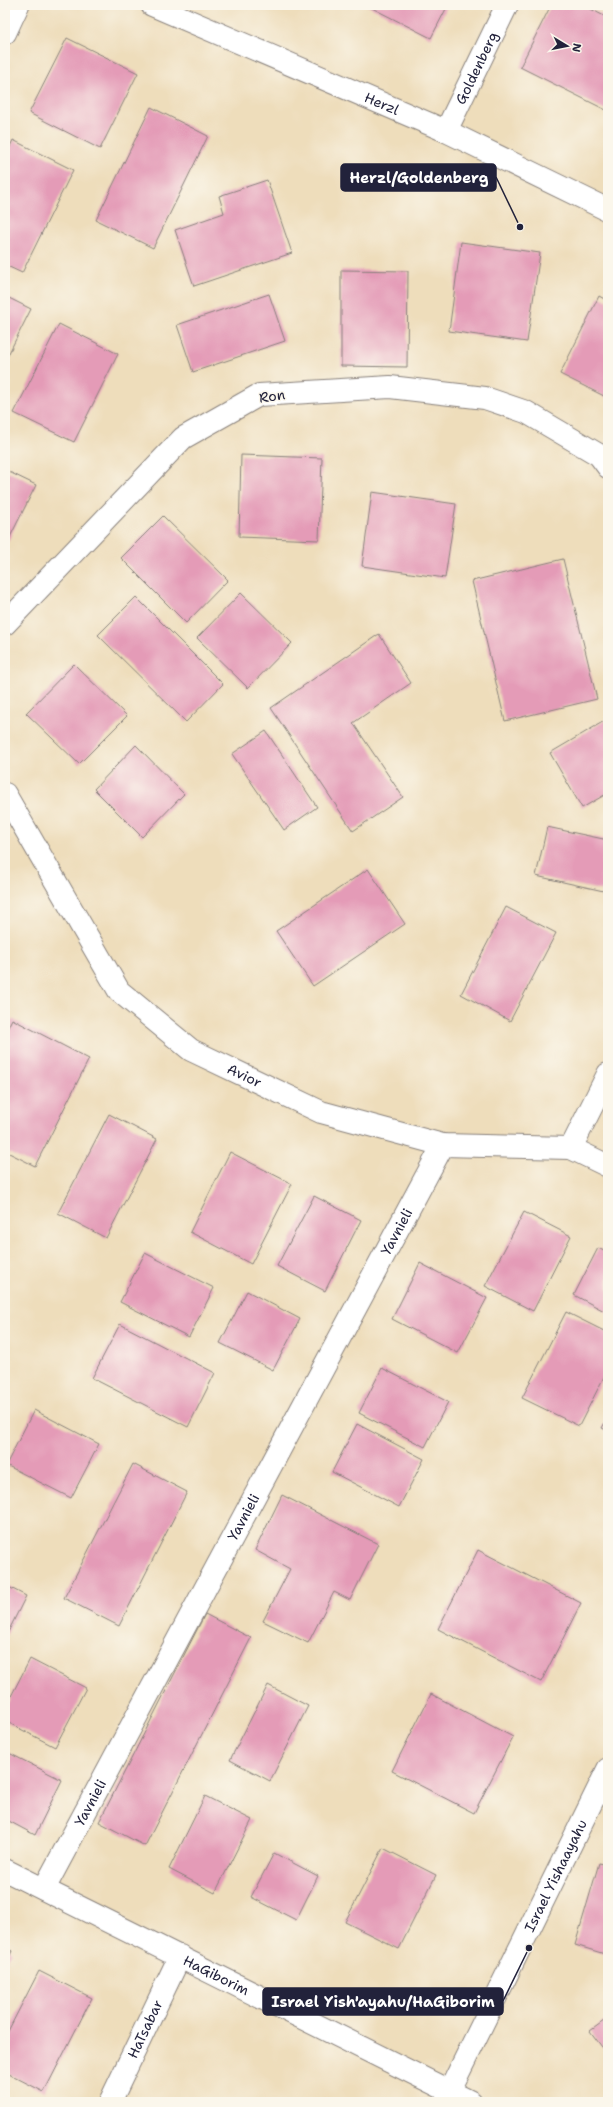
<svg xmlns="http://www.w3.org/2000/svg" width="613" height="2107" viewBox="0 0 613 2107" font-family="'Shantell Sans',sans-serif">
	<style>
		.building { fill: #e49bb7 }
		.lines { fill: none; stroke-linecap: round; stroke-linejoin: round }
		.minor-casing { stroke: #88807b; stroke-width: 24 }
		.minor { stroke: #fff; stroke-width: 22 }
		.labels { text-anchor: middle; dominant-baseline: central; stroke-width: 3; stroke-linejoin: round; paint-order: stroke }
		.street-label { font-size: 14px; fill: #22223b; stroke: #fbf7ec }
		.leader { fill: none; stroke: #22223b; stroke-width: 1.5 }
		.callout-dot { fill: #22223b; stroke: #fbf7ec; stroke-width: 1.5 }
		.callout { fill: #22223b; stroke: #22223b; stroke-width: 1.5 }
		.callout-label { font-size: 15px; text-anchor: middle; font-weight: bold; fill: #fff }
	</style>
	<rect width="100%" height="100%" fill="#fbf7ec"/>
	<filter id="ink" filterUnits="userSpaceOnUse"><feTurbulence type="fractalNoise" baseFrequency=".025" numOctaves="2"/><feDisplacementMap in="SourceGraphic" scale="8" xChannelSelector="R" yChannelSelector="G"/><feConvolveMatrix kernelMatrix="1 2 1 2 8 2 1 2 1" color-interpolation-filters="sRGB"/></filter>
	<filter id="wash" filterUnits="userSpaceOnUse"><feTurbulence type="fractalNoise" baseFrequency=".012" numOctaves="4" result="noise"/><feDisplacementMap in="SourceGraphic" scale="16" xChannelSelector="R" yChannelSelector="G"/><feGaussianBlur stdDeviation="0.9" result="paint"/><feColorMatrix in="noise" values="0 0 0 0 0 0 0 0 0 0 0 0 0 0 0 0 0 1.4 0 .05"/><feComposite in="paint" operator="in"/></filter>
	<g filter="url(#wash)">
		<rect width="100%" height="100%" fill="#edb"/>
		<g id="blocks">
			<path class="building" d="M366,5H448L431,38Z
				M551,5H583L608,18V111L520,67Z
				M67,38L138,73L100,149L29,113Z
				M151,107L208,136L153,248L96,220Z
				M13,140L73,170L22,273L5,265V157Z
				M267,180L292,253L194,286L175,230L224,213L219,196Z
				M461,242L540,253L527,342L449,331Z
				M341,270L408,271L407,367L341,366Z
				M269,294L285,341L193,372L177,325Z
				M5,296L31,309L5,361Z
				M599,296L608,301V398L560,374Z
				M59,324L118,354L74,442L14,413Z
				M241,455L322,458L319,540L239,537Z
				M5,470L36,485L5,547Z
				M372,492L456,504L445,578L362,566Z
				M163,516L228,580L186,623L121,558Z
				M563,559L597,699L505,721L472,581Z
				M241,593L292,643L248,688L197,638Z
				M136,597L223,684L186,722L98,635Z
				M379,634L411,683L353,723L403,797L353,831L271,708Z
				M74,664L127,716L79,764L26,713Z
				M606,720L608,723V793L582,808L550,753Z
				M266,731L317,807L284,830L232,754Z
				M136,745L184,794L142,837L94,789Z
				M547,827L608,840V892L536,876Z
				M368,869L405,924L313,986L276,931Z
				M506,907L556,933L510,1021L461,994Z
				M12,1019L89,1059L35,1166L5,1151V1033Z
				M109,1114L157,1139L106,1238L58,1213Z
				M230,1152L292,1184L251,1264L190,1232Z
				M314,1196L361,1220L325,1291L277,1266Z
				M524,1212L571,1236L533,1311L485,1286Z
				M598,1248L608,1253V1313L574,1295Z
				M145,1253L214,1288L189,1337L120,1302Z
				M420,1263L487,1298L458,1353L392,1319Z
				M247,1291L300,1319L273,1370L220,1343Z
				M566,1312L608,1333V1369L579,1426L522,1398Z
				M120,1324L215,1373L188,1427L92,1378Z
				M382,1368L448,1402L425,1447L359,1413Z
				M34,1410L99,1444L71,1498L6,1465Z
				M608,1417V1431L602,1428Z
				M357,1424L424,1459L399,1507L332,1472Z
				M133,1464L187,1492L119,1626L64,1598Z
				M282,1495L378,1544L350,1600L334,1592L308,1643L263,1621L290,1569L255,1550Z
				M478,1550L581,1603L541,1682L438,1629Z
				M5,1585L26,1596L5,1638Z
				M205,1614L251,1638L145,1846L99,1822Z
				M30,1659L86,1688L55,1747L5,1721V1708Z
				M268,1685L308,1706L270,1781L230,1760Z
				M431,1694L513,1737L474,1813L392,1771Z
				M5,1751L62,1780L35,1835L5,1819Z
				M205,1796L252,1820L215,1893L169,1869Z
				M383,1848L436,1875L399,1949L345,1922Z
				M274,1853L318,1876L296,1920L251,1897Z
				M599,1863L608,1865V1955L575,1945Z
				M5,1947L12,1951L5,1965Z
				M39,1971L92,1998L44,2092L5,2072V2037Z
				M608,2018V2055L590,2031Z"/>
		</g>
	</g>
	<g filter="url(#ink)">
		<use href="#blocks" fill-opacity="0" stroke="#88807b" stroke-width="1"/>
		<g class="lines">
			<g class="minor-casing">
				<g id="minor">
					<path id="s1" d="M152,5L446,131L608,210"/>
					<path d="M5,33L18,5"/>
					<path id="s2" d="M446,131L507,5"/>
					<path d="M5,624L183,438L259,395L390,387L485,398L526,412L599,455L608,467"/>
					<path id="s3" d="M5,794L119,991L191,1050L321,1112L443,1145L571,1148L608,1166"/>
					<path d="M571,1148L608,1074"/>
					<path id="s4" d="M5,1870L471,2102"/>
					<path id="s5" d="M44,1889L443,1145"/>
					<path id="s6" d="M450,2090L608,1769"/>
					<path id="s7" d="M110,2102L180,1956"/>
				</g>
			</g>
			<use href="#minor" class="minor"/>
		</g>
	</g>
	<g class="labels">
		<g class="street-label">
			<text stroke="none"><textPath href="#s2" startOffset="70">Goldenberg</textPath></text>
			<text stroke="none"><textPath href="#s1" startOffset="250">Herzl</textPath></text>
			<text transform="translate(272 396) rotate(-8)">Ron</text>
			<text stroke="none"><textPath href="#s3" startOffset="380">Avior</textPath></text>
			<text stroke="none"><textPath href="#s5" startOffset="746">Yavnieli</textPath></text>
			<text stroke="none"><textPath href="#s5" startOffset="422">Yavnieli</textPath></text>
			<text stroke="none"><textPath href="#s5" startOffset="98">Yavnieli</textPath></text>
			<text stroke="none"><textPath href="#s6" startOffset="239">Israel Yishaayahu</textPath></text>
			<text stroke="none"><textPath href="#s4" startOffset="236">HaGiborim</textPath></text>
			<text stroke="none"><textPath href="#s7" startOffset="81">HaTsabar</textPath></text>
		</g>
	</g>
	<path class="leader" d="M520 227L496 177M529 1948L503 2001"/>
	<g class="callout-dot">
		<circle cx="520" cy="227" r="4"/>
		<circle cx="529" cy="1948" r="4"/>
	</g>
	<g class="callout">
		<rect x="341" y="164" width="155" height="27" rx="4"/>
		<rect x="263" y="1988" width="240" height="27" rx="4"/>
	</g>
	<g class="callout-label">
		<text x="419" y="183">Herzl/Goldenberg</text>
		<text x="383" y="2007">Israel Yish'ayahu/HaGiborim</text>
	</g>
	<rect width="613" height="2107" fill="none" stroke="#fbf7ec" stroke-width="20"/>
	<g transform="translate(567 46) rotate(100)" stroke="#fbf7ec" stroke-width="3" paint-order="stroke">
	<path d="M0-3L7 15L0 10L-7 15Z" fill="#22223b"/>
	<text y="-6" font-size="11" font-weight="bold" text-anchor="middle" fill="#22223b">N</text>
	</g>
</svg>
